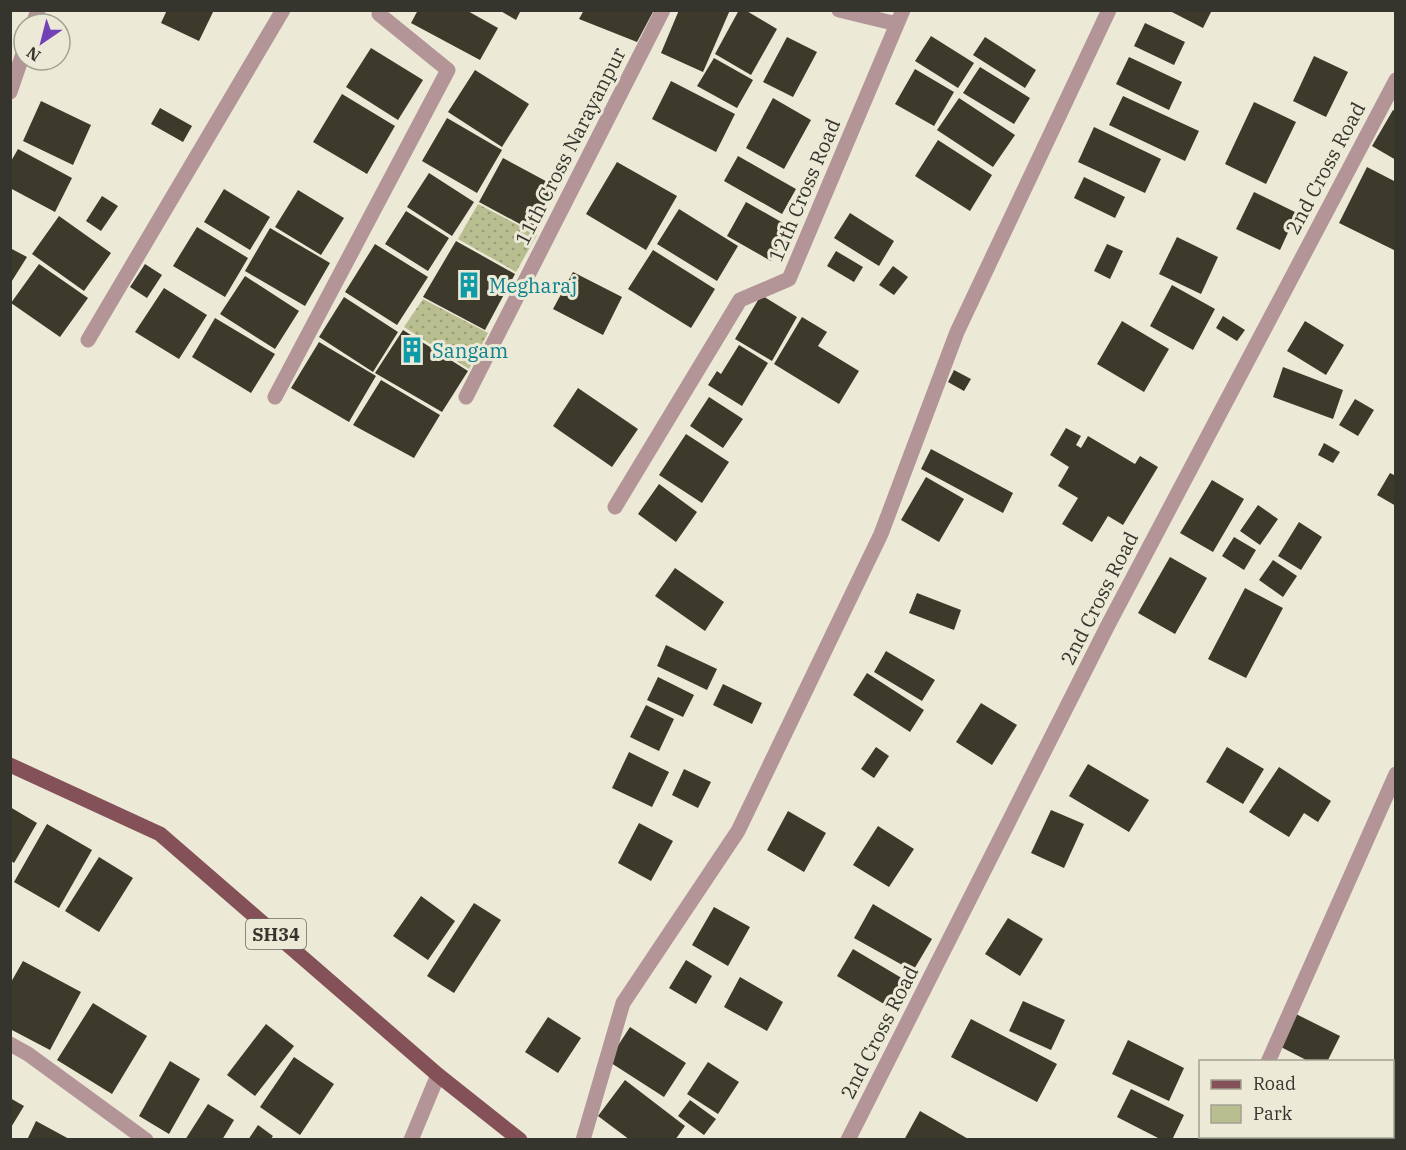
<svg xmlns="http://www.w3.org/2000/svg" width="1406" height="1150" viewBox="0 0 1406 1150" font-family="'IBM Plex Serif',serif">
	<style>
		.green { fill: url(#green-dots) }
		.building { fill: #3d3a2c }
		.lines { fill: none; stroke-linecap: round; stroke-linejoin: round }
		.minor { stroke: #b39598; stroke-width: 15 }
		.primary { stroke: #835157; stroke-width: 15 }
		.labels { text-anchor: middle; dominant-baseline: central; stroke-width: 6; stroke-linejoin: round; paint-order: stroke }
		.shield { fill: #ece9d7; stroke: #6c6a60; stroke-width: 1.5 }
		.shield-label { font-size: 18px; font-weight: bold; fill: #35342d }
		.street-label { font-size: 20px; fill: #35342d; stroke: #ece9d7 }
		.culture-label { font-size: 20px; fill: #0d838f; stroke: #ece9d7; text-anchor: start }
	</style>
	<defs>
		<pattern id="green-dots" width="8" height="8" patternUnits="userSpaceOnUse" patternTransform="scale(1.5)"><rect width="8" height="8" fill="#b9be90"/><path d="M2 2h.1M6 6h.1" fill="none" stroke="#979b76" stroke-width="1.8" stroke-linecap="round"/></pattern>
	</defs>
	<rect width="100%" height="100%" fill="#ece9d7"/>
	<path class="green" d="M478,204L537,235L516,272L458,239Z
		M423,299L488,333L469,369L404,327Z"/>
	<path class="building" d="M167,10H214L199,41L161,23Z
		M418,10H466L498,28L480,60L411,23Z
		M499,10H521L516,20Z
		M584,10H654L637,42L579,19Z
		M679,10H730L703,72L661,53Z
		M739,10H745L777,29L751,75L715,54Z
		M1168,10H1212L1203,28Z
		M1145,23L1185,42L1174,65L1134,46Z
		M931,36L974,63L958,88L915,61Z
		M787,37L817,52L793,97L763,82Z
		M985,37L1036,70L1025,88L973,55Z
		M371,48L423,80L398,120L346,87Z
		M1314,56L1348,72L1326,117L1293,101Z
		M1129,57L1182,82L1169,110L1116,84Z
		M714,58L753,80L737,108L697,86Z
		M980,67L1030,98L1014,124L963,93Z
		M915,69L954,92L934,126L895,104Z
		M475,70L529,104L502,147L448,112Z
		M671,81L735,114L716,152L652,119Z
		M342,94L395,126L367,174L313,142Z
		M1123,96L1199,131L1185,161L1109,125Z
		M773,98L811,120L784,169L746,148Z
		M959,98L1015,135L993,167L937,130Z
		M41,101L91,125L73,165L23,141Z
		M1254,102L1296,122L1266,184L1225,164Z
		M160,108L192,126L183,142L151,124Z
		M1393,110L1396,112V160L1372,146Z
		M447,118L502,150L477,193L422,161Z
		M1094,127L1161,159L1145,193L1078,162Z
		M938,140L992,175L970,211L915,176Z
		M18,149L72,178L55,212L10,188V163Z
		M738,156L796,189L782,214L724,181Z
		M503,158L555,186L531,230L479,202Z
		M617,162L677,196L646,250L586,214Z
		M1367,167L1396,182V251L1339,223Z
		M429,173L474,202L452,236L407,207Z
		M1084,177L1125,197L1115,218L1074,198Z
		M224,189L270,217L250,250L204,222Z
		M298,190L344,218L321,255L275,227Z
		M1254,192L1297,213L1280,250L1236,229Z
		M102,196L118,206L101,231L86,221Z
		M746,202L790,227L771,261L727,236Z
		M679,209L738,246L717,281L657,244Z
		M406,211L449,238L428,271L385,244Z
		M850,213L894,241L879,266L834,238Z
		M59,216L111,253L84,291L32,254Z
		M197,227L248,258L225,297L173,266Z
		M270,228L330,263L305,306L245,271Z
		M1177,237L1218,257L1201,294L1159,274Z
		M456,241L515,274L485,330L423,297Z
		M375,244L428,277L397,325L345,292Z
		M1107,244L1123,251L1110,279L1094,271Z
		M10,248L27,257L10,284Z
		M653,250L715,289L691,328L628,289Z
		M836,251L863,267L854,282L827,266Z
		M39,264L88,298L60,337L11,303Z
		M145,264L162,275L147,298L130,287Z
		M893,266L908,277L894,295L879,285Z
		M573,272L622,297L603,335L553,309Z
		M245,276L299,311L275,349L220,314Z
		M1172,285L1215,309L1193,350L1150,326Z
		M164,288L207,315L179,359L135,332Z
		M761,295L797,317L772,361L735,339Z
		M344,297L398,332L373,372L319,337Z
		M1223,316L1245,330L1237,341L1216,328Z
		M802,317L827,332L818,346L859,371L839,404L774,364Z
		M215,318L275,354L251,393L192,357Z
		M1122,321L1169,349L1144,392L1097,364Z
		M1305,321L1344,345L1326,375L1287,351Z
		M403,330L468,371L442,412L375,373Z
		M319,342L376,376L349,422L291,388Z
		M739,345L768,363L742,406L708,385L717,371L721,374Z
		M1283,367L1343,390L1333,419L1273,397Z
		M954,370L971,379L964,391L948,382Z
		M381,380L440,415L414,458L353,425Z
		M578,388L638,429L612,467L553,426Z
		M709,397L743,419L723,448L690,426Z
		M1355,399L1374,410L1358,436L1339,425Z
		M1066,428L1081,436L1076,445L1081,448L1088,436L1135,464L1140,456L1158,467L1123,525L1108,516L1092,542L1062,524L1078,498L1058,486L1069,467L1050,455Z
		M686,434L729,462L702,503L659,475Z
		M1324,443L1340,452L1333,463L1318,455Z
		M931,449L1013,493L1003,513L921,469Z
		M1390,473L1396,476V506L1377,495Z
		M926,477L964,499L939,542L901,520Z
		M1212,480L1244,499L1213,552L1180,533Z
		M659,484L697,512L676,542L638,514Z
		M1258,505L1278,519L1260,545L1240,531Z
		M1299,522L1322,537L1301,570L1278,556Z
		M1234,537L1256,550L1244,570L1222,556Z
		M1170,557L1207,578L1175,634L1138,613Z
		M1273,560L1297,576L1283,597L1259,580Z
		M675,568L724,602L705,631L655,596Z
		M1245,588L1283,608L1246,678L1208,659Z
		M917,593L961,610L954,630L909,613Z
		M666,645L717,669L707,690L657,666Z
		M886,651L935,680L922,701L874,672Z
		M867,673L924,710L910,732L853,695Z
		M658,677L694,695L683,717L647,700Z
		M723,684L762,703L752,724L713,705Z
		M981,703L1017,725L992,765L956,742Z
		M646,705L674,719L659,751L630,737Z
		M876,747L889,756L874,778L861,769Z
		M1227,747L1264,769L1243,804L1206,782Z
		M629,752L669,772L652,807L612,788Z
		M1088,764L1149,800L1129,832L1069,796Z
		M1279,767L1331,801L1318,822L1304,813L1289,837L1249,812Z
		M684,769L711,782L698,808L672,795Z
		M10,807L37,823L14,863L10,860Z
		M1051,810L1084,824L1064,868L1031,853Z
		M788,811L826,833L804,872L767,850Z
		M639,823L673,841L651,881L618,863Z
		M47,824L92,850L59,908L14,882Z
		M878,826L914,849L889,887L853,865Z
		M99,857L133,878L99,932L65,911Z
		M421,896L455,921L428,960L393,936Z
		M474,903L501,920L454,993L427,976Z
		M873,904L932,939L913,971L854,938Z
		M714,907L750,927L728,966L692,945Z
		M1008,918L1043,939L1020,976L985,954Z
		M853,949L910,983L894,1010L837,976Z
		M686,960L712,976L696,1004L669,988Z
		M23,961L81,992L50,1050L10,1029V984Z
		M740,977L783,1002L767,1031L724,1007Z
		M1023,1001L1065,1020L1051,1050L1009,1031Z
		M93,1003L147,1036L112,1094L57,1060Z
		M1296,1014L1340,1036L1327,1062H1310L1279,1046Z
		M548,1017L581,1038L558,1073L525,1052Z
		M971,1019L1057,1064L1037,1102L951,1057Z
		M266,1024L294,1046L255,1096L227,1075Z
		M630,1027L686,1063L664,1097L608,1061Z
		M1128,1040L1184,1068L1169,1101L1112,1074Z
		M294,1057L334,1084L300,1135L260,1107Z
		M170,1061L200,1079L169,1134L139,1116Z
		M708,1062L739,1082L718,1114L687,1094Z
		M625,1080L685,1126L675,1140H630L598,1116Z
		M1131,1089L1184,1115L1172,1140H1162L1117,1117Z
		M10,1098L24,1106L10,1129Z
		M690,1100L716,1119L704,1135L678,1116Z
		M208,1104L234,1120L222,1140H185Z
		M920,1111L970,1140H904Z
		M36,1121L71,1140H27Z
		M258,1125L273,1136L270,1140H248Z"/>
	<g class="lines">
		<path class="minor" d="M839,10L897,24
			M33,24L38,10
			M10,92L24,51
			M88,340L283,10
			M275,397L448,70L379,14L380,10
			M466,397L663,10
			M615,507L740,300L789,279L903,10
			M10,1044L28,1054L146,1140
			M1268,1062L1396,774
			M411,1140L438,1075
			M583,1140L623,1003L738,831L881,534L957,332L1109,10
			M848,1140L1108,625L1396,80
			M1234,1140L1235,1136"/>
		<path class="primary" d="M10,765L160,834L438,1075L520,1140"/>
	</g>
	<defs>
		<g id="building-bare" transform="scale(2.07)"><path d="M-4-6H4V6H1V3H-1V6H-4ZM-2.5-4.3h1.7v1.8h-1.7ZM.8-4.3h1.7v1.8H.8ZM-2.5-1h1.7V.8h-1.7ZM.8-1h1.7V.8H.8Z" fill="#0f9aa8" stroke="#ece9d7" stroke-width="2.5" paint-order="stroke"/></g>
	</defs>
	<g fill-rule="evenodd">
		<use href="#building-bare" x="469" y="285"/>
		<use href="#building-bare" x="412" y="350"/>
	</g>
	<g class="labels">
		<rect class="shield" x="246" y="919" width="60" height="30" rx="4.5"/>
		<g class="shield-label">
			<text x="276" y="934">SH34</text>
		</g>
		<g class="street-label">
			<text transform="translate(570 146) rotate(-63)">11th Cross Narayanpur</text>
			<text transform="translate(1325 168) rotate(-62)">2nd Cross Road</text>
			<text transform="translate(804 190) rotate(-67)">12th Cross Road</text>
			<text transform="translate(1099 598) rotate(-63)">2nd Cross Road</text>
			<text transform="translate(879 1032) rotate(-63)">2nd Cross Road</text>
		</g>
		<g class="culture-label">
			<text x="489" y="285">Megharaj</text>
			<text x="432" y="350">Sangam</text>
		</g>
	</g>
	<rect width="1406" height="1150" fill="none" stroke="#35342d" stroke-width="24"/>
	<rect x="1199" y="1060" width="195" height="78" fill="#ece9d7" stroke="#a3a193" stroke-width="1.5"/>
	<rect x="1211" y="1080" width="30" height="9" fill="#835157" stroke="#a3a193" stroke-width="1.5"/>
	<text x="1253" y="1090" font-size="18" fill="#35342d">Road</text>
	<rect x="1211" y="1105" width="30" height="18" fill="#b9be90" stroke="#a3a193" stroke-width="1.5"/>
	<text x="1253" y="1120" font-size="18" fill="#35342d">Park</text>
	<g transform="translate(42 42) rotate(215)"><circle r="28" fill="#ece9d7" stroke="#a3a193" stroke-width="1.5"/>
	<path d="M0-4.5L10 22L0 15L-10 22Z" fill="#7141b8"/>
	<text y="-9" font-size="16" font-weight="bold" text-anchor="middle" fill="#35342d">N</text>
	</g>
</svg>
